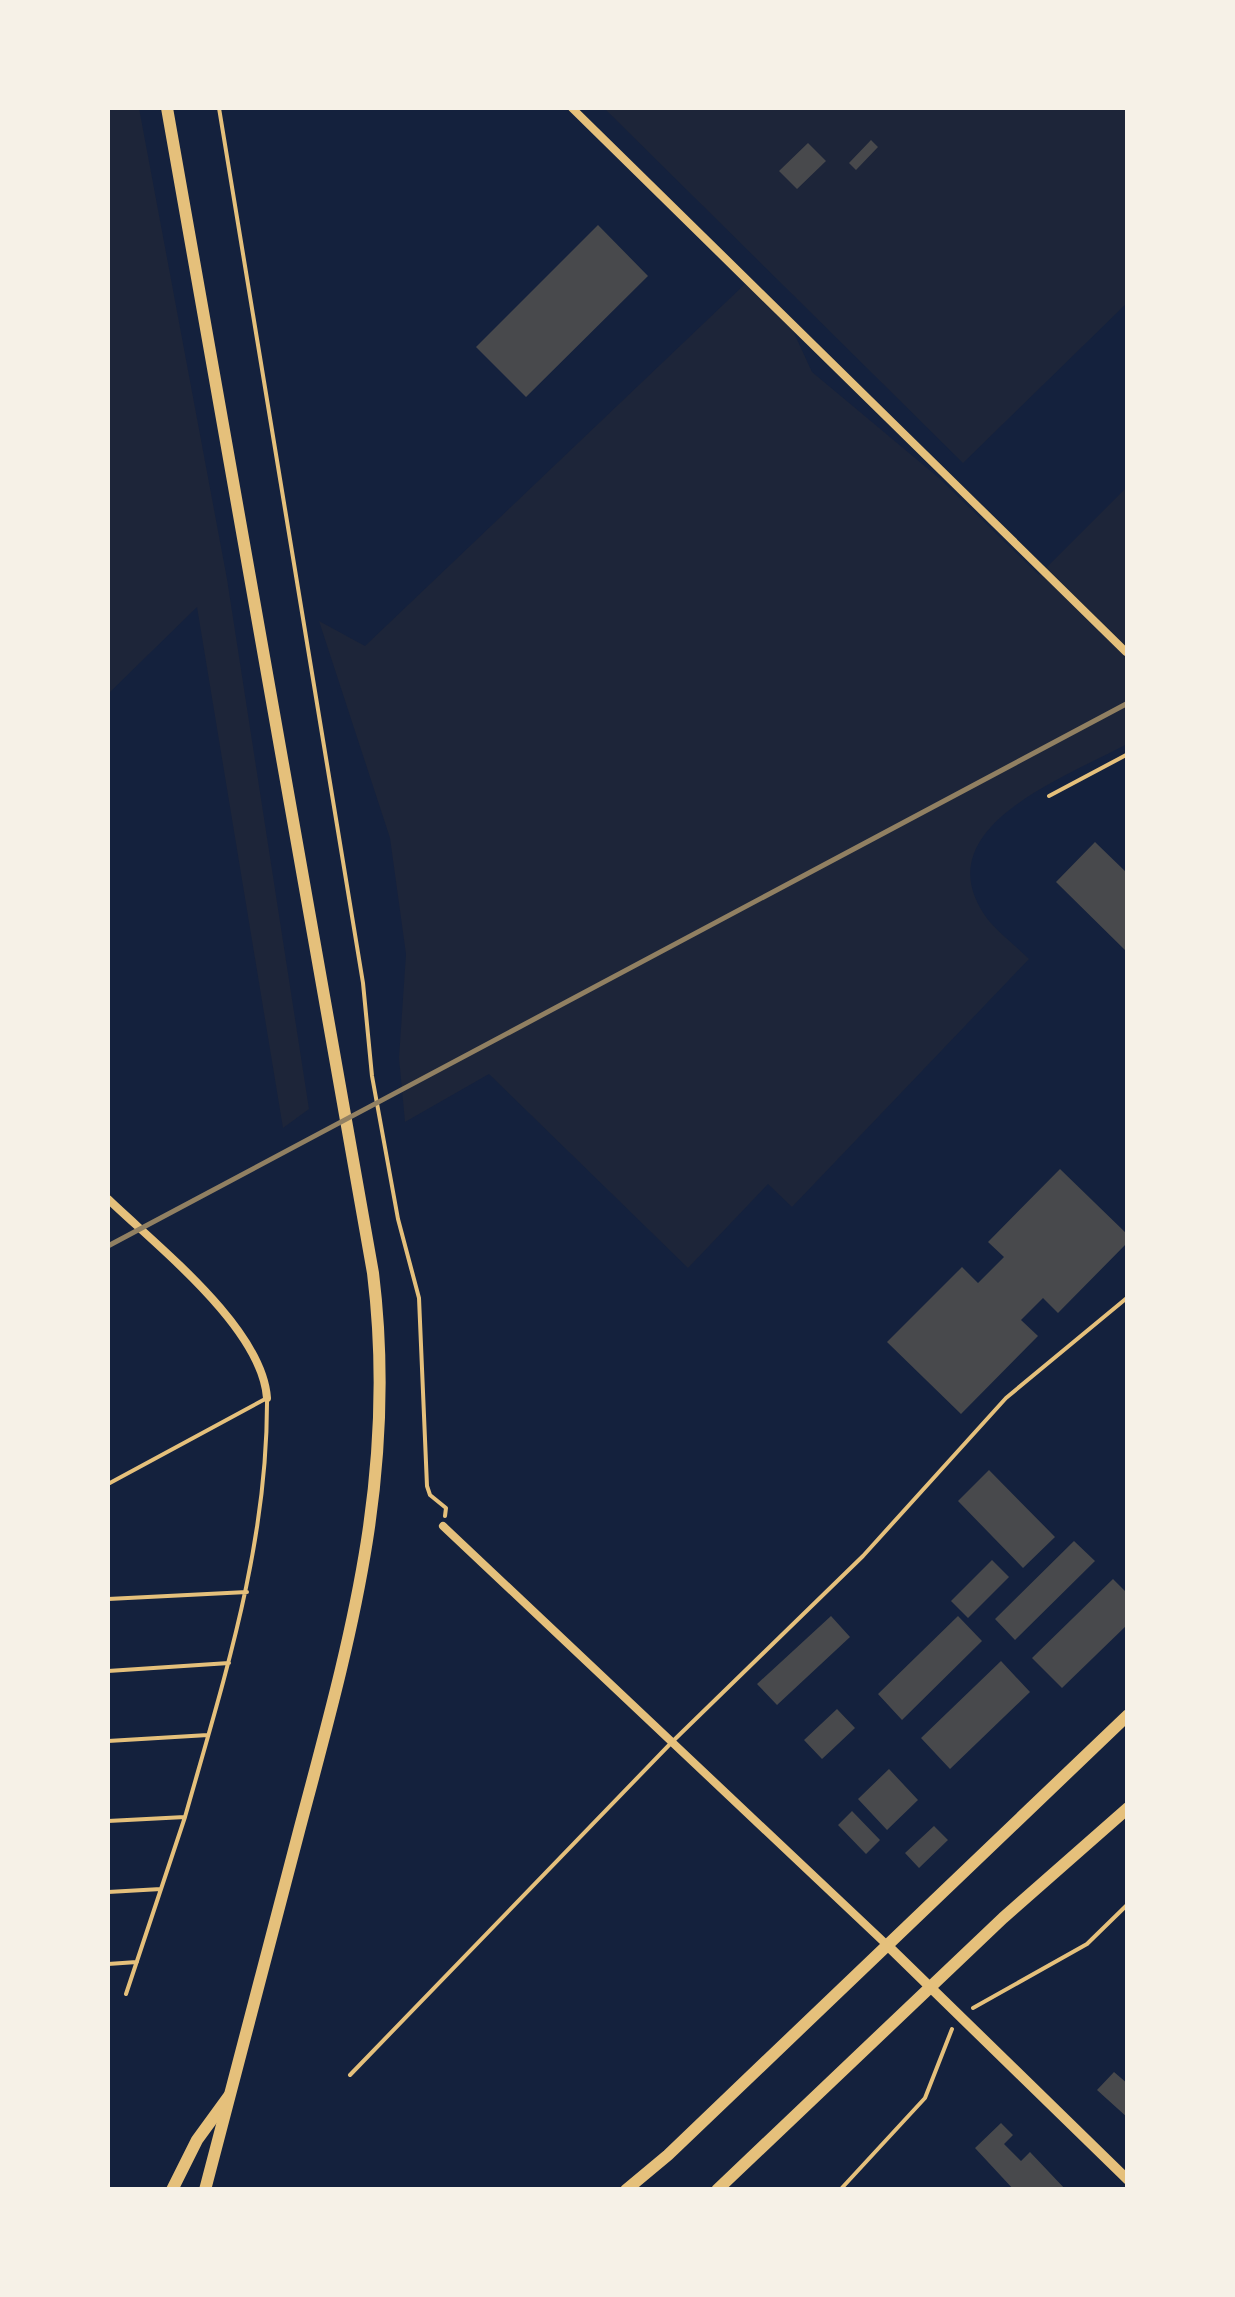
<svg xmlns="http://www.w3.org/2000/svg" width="1235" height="2297" viewBox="0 0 1235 2297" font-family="Signika,sans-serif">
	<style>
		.green { fill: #1d2539 }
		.building { fill: #48494c }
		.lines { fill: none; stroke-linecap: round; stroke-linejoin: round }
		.path { stroke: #e5c07b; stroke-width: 4 }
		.service { stroke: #e5c07b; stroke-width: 4 }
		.minor { stroke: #e5c07b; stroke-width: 8 }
		.tertiary { stroke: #e5c07b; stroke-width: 10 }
		.primary { stroke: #e5c07b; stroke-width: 12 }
		.trunk { stroke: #e5c07b; stroke-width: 12 }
		.rail { stroke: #918062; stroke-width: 5 }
	</style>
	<rect width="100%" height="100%" fill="#14213d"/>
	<path class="green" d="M108,108H139L227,579L309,1109L283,1128L197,607L108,694Z
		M604,108H1127V303L963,463Z
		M745,284L788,320L812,372L939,478L1039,575L1127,487V744C1067,777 918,829 989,921C1000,934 1016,946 1029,959L792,1207L768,1184L688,1268L489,1074L405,1122L399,1058L406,954L390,838L319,621L365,646Z"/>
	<path class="building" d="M871,140L878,147L856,170L849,163Z
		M808,143L826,161L797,189L779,171Z
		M598,225L648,276L526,397L476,347Z
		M1095,842L1128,874V953L1056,882Z
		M1060,1169L1128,1235V1242L1058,1313L1043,1298L1021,1320L1038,1336L961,1414L887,1342L962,1267L978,1283L1004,1257L988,1242Z
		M989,1470L1055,1537L1023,1568L958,1501Z
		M1074,1541L1095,1561L1015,1640L995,1619Z
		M992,1560L1009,1577L968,1618L951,1601Z
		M1113,1579L1128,1594V1624L1062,1688L1032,1658Z
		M831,1616L850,1637L777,1705L757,1684Z
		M958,1616L982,1641L902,1720L878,1694Z
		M1001,1661L1030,1692L950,1769L921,1738Z
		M837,1709L855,1728L822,1759L804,1740Z
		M889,1769L918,1800L887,1830L858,1799Z
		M852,1811L880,1840L866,1854L838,1825Z
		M934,1826L948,1840L919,1868L905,1853Z
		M1114,2072L1128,2084V2118L1097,2090Z
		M1001,2123L1013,2135L1004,2144L1021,2161L1030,2152L1066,2190H1014L975,2148Z"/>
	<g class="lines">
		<path class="path" d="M219,108L363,983L372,1076L398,1219L419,1298L427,1486L430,1495L446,1508L445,1516
			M973,2008L1087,1944L1128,1904
			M840,2190L925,2098L952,2029"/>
		<path class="service" d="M1049,796L1128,754
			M108,1484L267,1398C268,1544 224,1679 185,1817L108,1821
			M108,1599L247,1592
			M108,1671L229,1663
			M108,1741L208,1735
			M108,1892L161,1889
			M108,1964L137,1962
			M126,1994L185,1817
			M350,2075L672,1742L863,1556L1006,1398L1128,1297"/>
		<path class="minor" d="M572,108L1126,652
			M108,1199C158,1247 262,1328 267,1398
			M443,1526L887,1945"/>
		<path class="tertiary" d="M887,1945L1128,2180"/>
		<path class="primary" d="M167,108L373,1273C398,1475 350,1639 299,1831C267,1950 237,2070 205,2190
			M626,2190L668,2155L1128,1715
			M717,2190L1003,1918L1128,1808"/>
		<path class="trunk" d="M172,2190L197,2140L229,2096"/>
		<path class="rail" d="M108,1246L1128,703"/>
	</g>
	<rect width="1235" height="2297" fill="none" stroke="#f6f1e7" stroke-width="220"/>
</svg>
